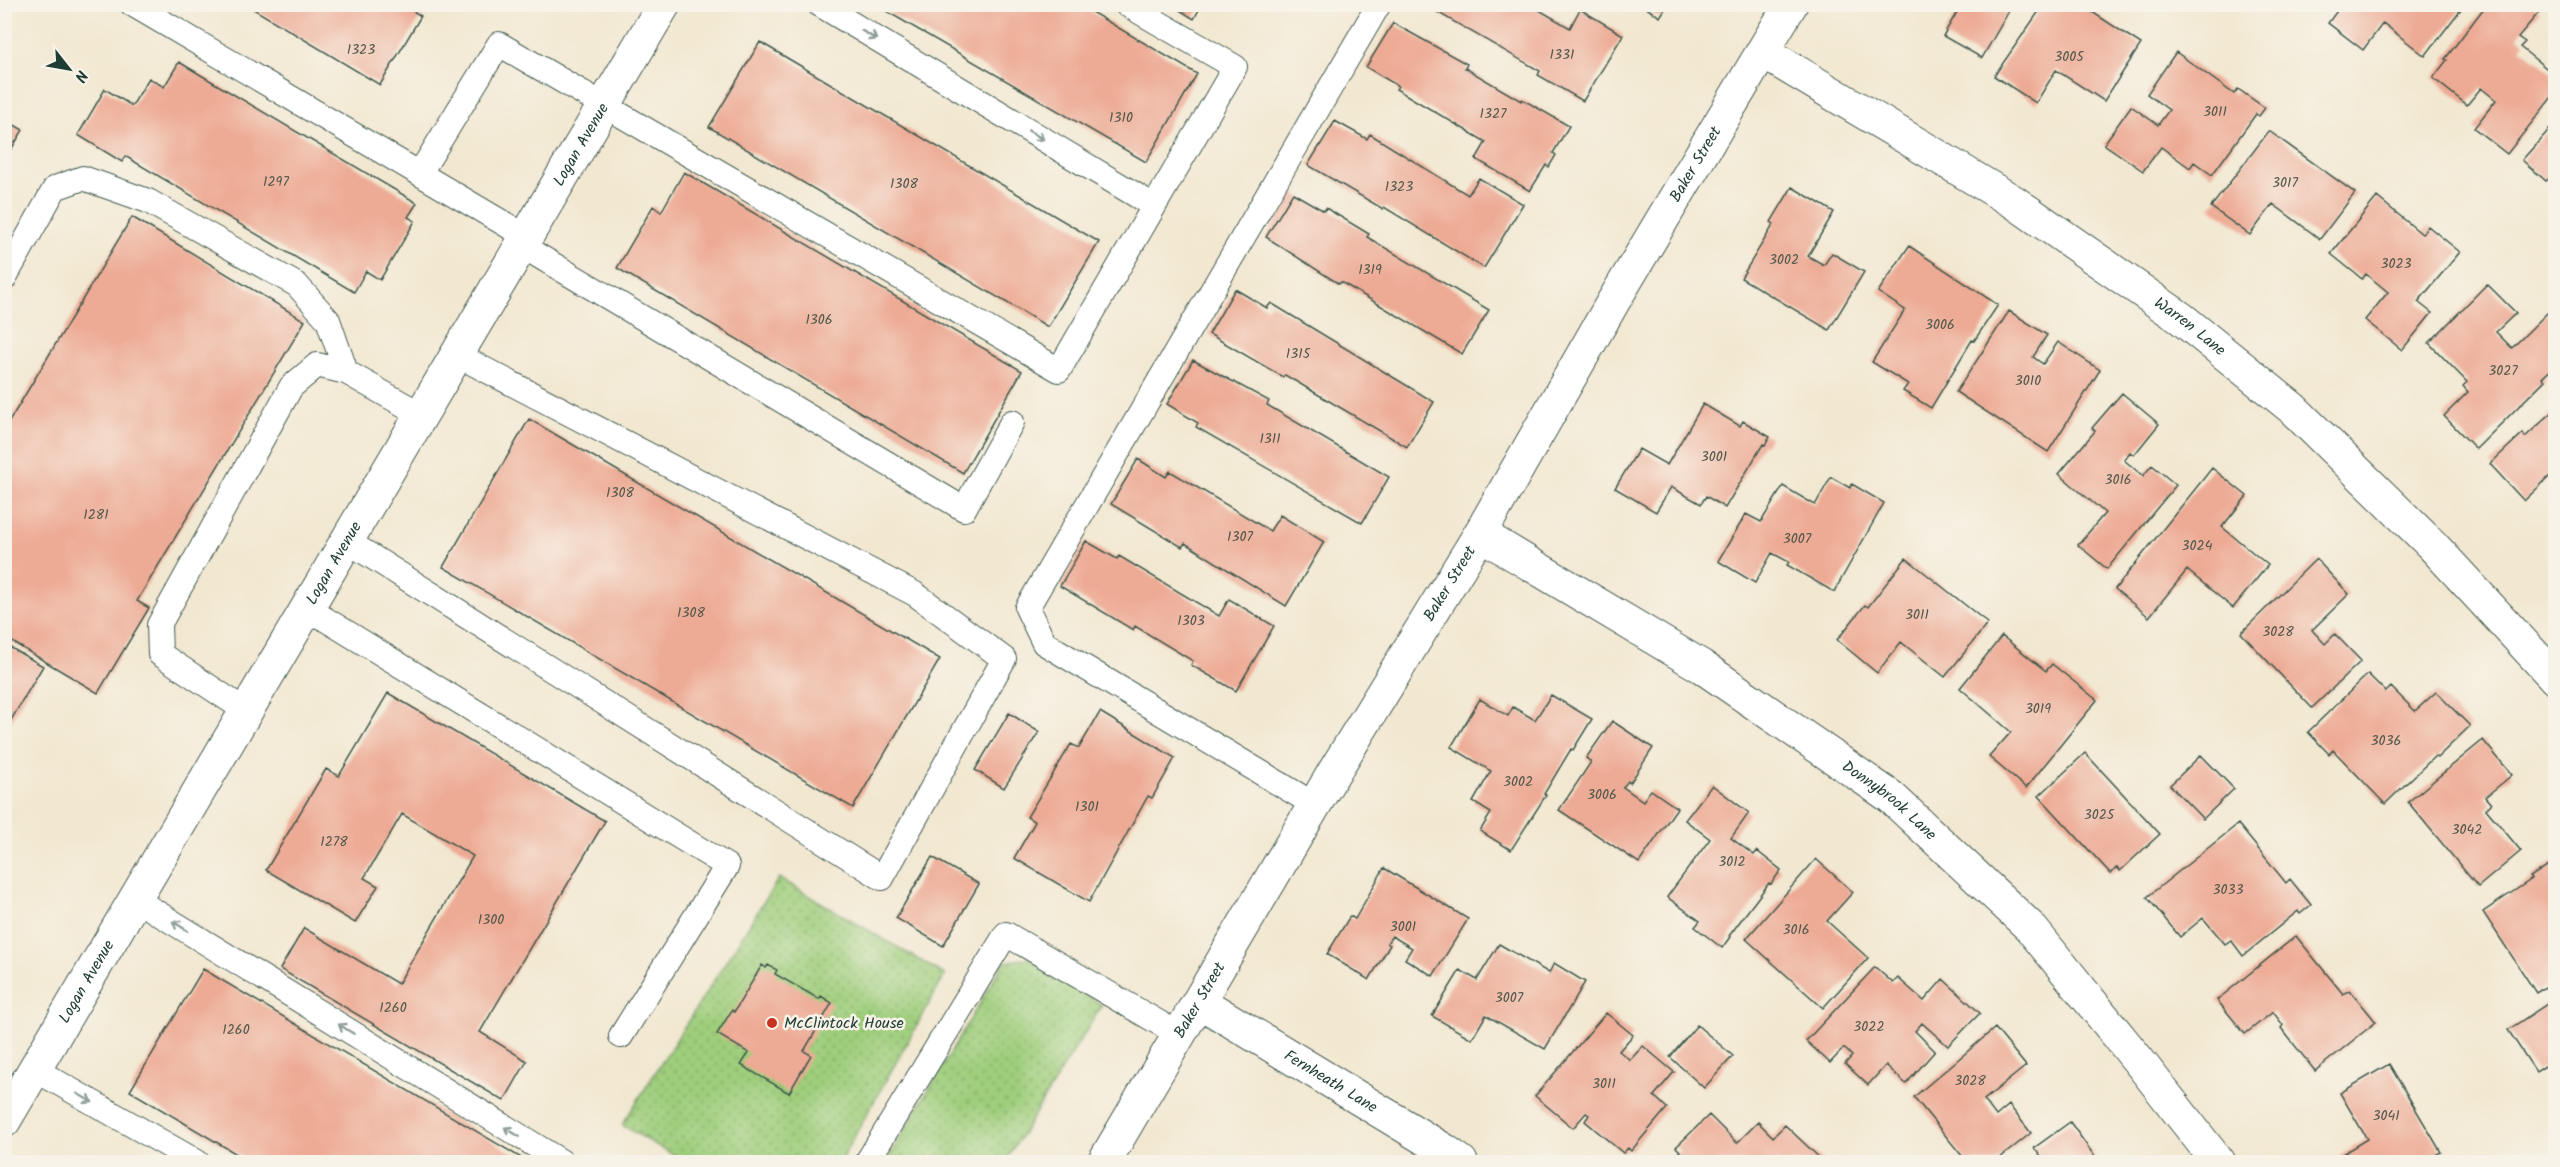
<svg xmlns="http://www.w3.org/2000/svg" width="2560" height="1167" viewBox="0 0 2560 1167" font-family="Kalam,sans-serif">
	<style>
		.green { fill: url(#green-dots); stroke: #5f8658; stroke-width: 1.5 }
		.building { fill: #edaa94 }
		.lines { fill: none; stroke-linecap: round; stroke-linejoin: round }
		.service-casing { stroke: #3f574c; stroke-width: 26 }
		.minor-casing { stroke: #3f574c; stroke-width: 35 }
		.secondary-casing { stroke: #3f574c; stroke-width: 35 }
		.service { stroke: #fff; stroke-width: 24 }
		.minor { stroke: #fff; stroke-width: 33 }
		.secondary { stroke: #fff; stroke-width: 33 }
		.oneway { stroke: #8f9e9a }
		.poi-dot { fill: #c8321e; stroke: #f7f3e8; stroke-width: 2 }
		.labels { text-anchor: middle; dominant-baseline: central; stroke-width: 5; stroke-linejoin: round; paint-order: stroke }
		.number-label { font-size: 14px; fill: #52584c }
		.street-label { font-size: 16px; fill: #1f3d34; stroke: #f7f3e8 }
		.poi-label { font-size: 16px; fill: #1f3d34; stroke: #f7f3e8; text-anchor: start }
	</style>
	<defs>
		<pattern id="green-dots" width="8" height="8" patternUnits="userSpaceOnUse" patternTransform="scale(1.5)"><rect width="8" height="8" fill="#9fce7c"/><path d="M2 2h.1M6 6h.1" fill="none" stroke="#81a866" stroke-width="1.8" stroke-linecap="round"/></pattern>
	</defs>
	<rect width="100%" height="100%" fill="#f7f3e8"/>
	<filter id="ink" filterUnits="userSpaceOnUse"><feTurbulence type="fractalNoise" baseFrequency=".0167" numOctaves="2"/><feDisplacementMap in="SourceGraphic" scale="12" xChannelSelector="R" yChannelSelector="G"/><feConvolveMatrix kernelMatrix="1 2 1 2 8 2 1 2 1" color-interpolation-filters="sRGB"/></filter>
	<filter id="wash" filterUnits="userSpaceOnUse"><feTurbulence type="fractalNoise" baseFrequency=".008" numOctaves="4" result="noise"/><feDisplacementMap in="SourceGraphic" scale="24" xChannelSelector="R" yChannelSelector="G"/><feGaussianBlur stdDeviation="1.35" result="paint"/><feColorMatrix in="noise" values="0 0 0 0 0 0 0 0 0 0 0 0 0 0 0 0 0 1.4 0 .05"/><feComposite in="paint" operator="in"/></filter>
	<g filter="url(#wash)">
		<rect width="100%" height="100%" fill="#f2e8d1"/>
		<path class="green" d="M779,878L945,975L840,1162H685L622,1125Z
			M1029,958L1102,1005L1005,1162H886L1004,962Z"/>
		<g id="blocks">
			<path class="building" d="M245,4H402L421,16L380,85Z
				M874,4H1078L1197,74L1146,162Z
				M1170,4H1202L1194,19Z
				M1423,4H1529L1570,28L1580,9L1623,35L1583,101L1538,75L1540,71Z
				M1640,4H1668L1660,17Z
				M1955,4H2013L1982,58L1943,36L1960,7Z
				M2044,4H2080L2141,44L2104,101L2056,70L2036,103L1994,76Z
				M2342,4H2465L2425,56L2383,23L2363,50L2328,23Z
				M2487,4H2532L2540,11L2518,37L2525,42L2520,47L2556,76V92L2507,154L2474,128L2496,100L2481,88L2467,105L2433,78L2447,60L2445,59Z
				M1393,23L1467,64L1465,68L1521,101L1522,99L1569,126L1553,153L1556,155L1549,167L1546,165L1530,191L1476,159L1486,142L1396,89L1398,86L1366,67Z
				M760,42L1099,242L1048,327L709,127Z
				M2176,52L2234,94L2238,89L2265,108L2259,116L2256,114L2212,175L2194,162L2190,168L2161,147L2143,171L2104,144L2131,106L2158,125L2169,110L2147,94Z
				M179,62L417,203L408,217L415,221L380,280L366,271L354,292L125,156L122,162L78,135L105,89L132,106L149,78L164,87Z
				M4,119L23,130L4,161Z
				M1335,121L1367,139L1370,134L1468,195L1479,178L1523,204L1484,268L1384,207L1383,209L1308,165Z
				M2556,122V183L2550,178L2546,181L2522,160Z
				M2269,131L2355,193L2320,239L2273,204L2250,235L2211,207Z
				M684,172L1022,371L963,473L617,268L653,206L661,212Z
				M1792,187L1834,212L1808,256L1824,265L1832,253L1864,272L1829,330L1741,278L1774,224L1771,222Z
				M1293,193L1324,211L1326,208L1369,234L1367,237L1489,310L1462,354L1341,282L1339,284L1266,237Z
				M2377,197L2422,234L2428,226L2460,252L2418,302L2432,313L2402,350L2365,320L2388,292L2366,274L2362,279L2331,254Z
				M132,217L305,321L137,601L149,608L98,693L4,637V430Z
				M1909,246L1998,305L1974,341L1972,340L1931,408L1903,391L1908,384L1872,362L1905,310L1878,292Z
				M2487,284L2516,313L2496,332L2512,348L2548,312L2556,320V365L2542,378L2545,380L2476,449L2444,416L2468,392L2463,386L2467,382L2429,343Z
				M1235,289L1267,308L1271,303L1434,402L1407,447L1285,375L1283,377L1209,334Z
				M2009,311L2047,335L2033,357L2043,364L2058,342L2100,370L2048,452L1956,392Z
				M1193,360L1269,401L1267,405L1389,477L1362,523L1196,427L1198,423L1167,404Z
				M2122,393L2159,424L2134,455L2130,452L2124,460L2143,476L2152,465L2176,485L2107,569L2078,545L2105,513L2059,474L2095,431L2092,428Z
				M1703,404L1740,426L1743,421L1770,437L1765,445L1763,444L1725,508L1706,496L1701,504L1671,487L1656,512L1615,488L1639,449L1667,465Z
				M2556,409V482L2550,476L2524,501L2490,464L2523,433L2525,437Z
				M529,419L940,659L853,808L443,567Z
				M1138,459L1166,477L1170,471L1270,531L1280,515L1324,542L1286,606L1185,543L1182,547L1111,504Z
				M2212,468L2247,496L2222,527L2268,565L2233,608L2187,570L2149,617L2115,589Z
				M1831,477L1850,488L1852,484L1884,503L1834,592L1787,565L1789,562L1772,553L1755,583L1718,561L1746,514L1761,522L1783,486L1815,505Z
				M1086,541L1117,559L1119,556L1219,616L1229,599L1274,626L1236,691L1191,665L1193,661L1135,626L1133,630L1060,586Z
				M1906,558L1988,623L1945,677L1901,642L1877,673L1837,640L1865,605L1868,607Z
				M2316,559L2349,594L2312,630L2325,644L2335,634L2361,661L2312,708L2241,633Z
				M2002,636L2046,671L2052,664L2097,700L2026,788L1989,757L2011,732L1960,688Z
				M4,644L43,666L4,732Z
				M2368,674L2386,692L2391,687L2415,711L2436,692L2470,726L2437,758L2435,756L2385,804L2333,750L2329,754L2308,732Z
				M388,693L605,821L480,1032L527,1061L504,1101L280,969L304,928L398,984L473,856L402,814L364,878L378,886L355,923L266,870L326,769L339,776Z
				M1551,695L1592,719L1573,750L1571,749L1544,794L1546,795L1511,850L1480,831L1491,813L1473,802L1491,771L1451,747L1480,699L1508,716L1513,707L1535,720Z
				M1100,712L1175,758L1152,798L1148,796L1089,902L1014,858L1035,822L1027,817L1071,744L1079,748Z
				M1009,713L1039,732L1004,788L975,770Z
				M1612,721L1653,748L1630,783L1628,781L1623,787L1643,801L1651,790L1677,808L1639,863L1559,810L1591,762L1586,758Z
				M2483,740L2512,775L2485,797L2491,804L2486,809L2521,851L2478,887L2408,802Z
				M2085,753L2160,834L2120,871L2117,867L2111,874L2039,796Z
				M2201,755L2234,789L2203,819L2170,785Z
				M1712,785L1749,813L1731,838L1754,855L1757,851L1781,870L1771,884L1769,883L1729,936L1730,937L1722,948L1695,927L1700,921L1667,897L1710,839L1685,820Z
				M2238,824L2286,883L2290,879L2311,905L2300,914L2298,911L2243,956L2231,940L2225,944L2203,918L2180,937L2147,897Z
				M932,857L979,884L943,946L896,918Z
				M1816,859L1853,892L1827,921L1868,958L1823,1008L1746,939Z
				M2556,860V914L2552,917L2556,922V980L2536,993L2483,912L2532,879L2530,877Z
				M1384,868L1468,919L1433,976L1405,959L1412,948L1392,936L1387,943L1390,945L1369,980L1327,954L1350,916L1355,919Z
				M2296,936L2343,994L2350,990L2376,1022L2315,1071L2281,1028L2283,1025L2273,1012L2245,1034L2217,1000Z
				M1499,944L1549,973L1554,963L1585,982L1545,1049L1486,1015L1472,1039L1432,1016L1460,970L1477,980Z
				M762,965L766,968L768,965L777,970L775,974L819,999L821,996L832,1003L804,1051L811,1055L789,1093L741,1065L749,1053L717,1034L732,1010L734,1012Z
				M1875,967L1893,983L1898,978L1924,1001L1943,979L1980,1013L1948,1046L1922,1023L1915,1031L1935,1051L1906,1084L1886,1065L1868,1085L1845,1064L1852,1056L1844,1048L1830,1063L1806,1041Z
				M203,969L528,1162H250L130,1091Z
				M2556,998V1059L2536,1072L2508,1030Z
				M1606,1013L1633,1035L1619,1051L1630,1060L1643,1046L1674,1072L1654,1096L1667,1108L1631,1151L1628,1148L1623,1153L1585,1121L1589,1115L1586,1113L1573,1128L1535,1096Z
				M1697,1025L1733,1056L1704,1088L1670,1057Z
				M1995,1028L2026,1066L1984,1100L1996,1116L2009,1105L2031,1133L1995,1162H1967L1914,1097Z
				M2389,1064L2441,1152L2424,1162H2336L2334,1159L2367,1139L2340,1093Z
				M1709,1115L1737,1143L1758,1122L1773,1137L1785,1125L1824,1162H1668L1680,1151L1676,1147Z
				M2070,1122L2098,1161L2045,1162L2034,1148Z"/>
		</g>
	</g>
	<g filter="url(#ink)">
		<use href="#blocks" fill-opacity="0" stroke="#3f574c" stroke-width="1.5"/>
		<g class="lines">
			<g class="service-casing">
				<path id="service" d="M132,4L527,237
					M819,4L1154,206
					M420,173L499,44L1059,370L1235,67L1126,4
					M522,246L964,509L1012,422
					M4,279L55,188L83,178L148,201L297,285L328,320L346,372
					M347,541L882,878L1004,659L915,594L457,355
					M307,608L727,866L621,1036
					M246,711L160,654L159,625L291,387L317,365L346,372L422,415
					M1315,805L1044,643L1027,608L1379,4
					M135,899L562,1162
					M34,1069L197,1162
					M867,1162L1006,934L1180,1035"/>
			</g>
			<g class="minor-casing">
				<g id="minor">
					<path id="s1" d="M1763,52L2014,202L2182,319L2292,408L2433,546L2556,679"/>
					<path id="s2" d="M1480,534L1701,666L1891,797L2030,927L2142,1065L2218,1162"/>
					<path id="s3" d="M1200,1002L1444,1150L1461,1162"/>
					<path id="s4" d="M4,1121L664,4"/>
				</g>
			</g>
			<g class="secondary-casing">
				<g id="secondary">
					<path id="s5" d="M1104,1162L1334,772L1480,534L1613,302L1791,4"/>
				</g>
			</g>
			<use href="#service" class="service"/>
			<use href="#minor" class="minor"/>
			<use href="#secondary" class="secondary"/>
		</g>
		<defs><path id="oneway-shaft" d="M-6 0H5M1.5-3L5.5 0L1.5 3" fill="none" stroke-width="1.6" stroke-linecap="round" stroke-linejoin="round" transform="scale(1.5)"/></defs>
		<g class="oneway">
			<use href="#oneway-shaft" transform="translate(869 35) rotate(31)"/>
			<use href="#oneway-shaft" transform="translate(1036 135) rotate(31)"/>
			<use href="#oneway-shaft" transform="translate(180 926) rotate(-148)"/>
			<use href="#oneway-shaft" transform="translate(346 1029) rotate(-148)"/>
			<use href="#oneway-shaft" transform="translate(85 1098) rotate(30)"/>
			<use href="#oneway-shaft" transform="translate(512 1132) rotate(-148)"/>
		</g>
	</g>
	<circle class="poi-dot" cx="772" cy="1023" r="6"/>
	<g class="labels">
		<g class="number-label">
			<text x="361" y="50">1323</text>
			<text x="1562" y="55">1331</text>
			<text x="2069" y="57">3005</text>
			<text x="2215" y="112">3011</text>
			<text x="1493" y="114">1327</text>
			<text x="1121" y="118">1310</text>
			<text x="276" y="182">1297</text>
			<text x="2285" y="183">3017</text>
			<text x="904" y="184">1308</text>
			<text x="1399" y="187">1323</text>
			<text x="1784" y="260">3002</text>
			<text x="2396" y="264">3023</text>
			<text x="1370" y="270">1319</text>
			<text x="819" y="320">1306</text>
			<text x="1940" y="325">3006</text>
			<text x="1298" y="354">1315</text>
			<text x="2503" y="371">3027</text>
			<text x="2028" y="381">3010</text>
			<text x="1270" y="439">1311</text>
			<text x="1714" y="457">3001</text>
			<text x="2118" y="480">3016</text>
			<text x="620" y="493">1308</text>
			<text x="96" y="515">1281</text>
			<text x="1240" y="537">1307</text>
			<text x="1797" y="539">3007</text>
			<text x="2197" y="546">3024</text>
			<text x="691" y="613">1308</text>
			<text x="1917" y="615">3011</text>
			<text x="1191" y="621">1303</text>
			<text x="2278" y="632">3028</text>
			<text x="2038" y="709">3019</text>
			<text x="2386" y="741">3036</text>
			<text x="1518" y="782">3002</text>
			<text x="1602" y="795">3006</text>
			<text x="1087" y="807">1301</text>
			<text x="2099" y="815">3025</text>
			<text x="2467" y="830">3042</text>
			<text x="334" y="842">1278</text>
			<text x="1732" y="862">3012</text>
			<text x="2228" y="890">3033</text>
			<text x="491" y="920">1300</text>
			<text x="1403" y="927">3001</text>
			<text x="1796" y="930">3016</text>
			<text x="1509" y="998">3007</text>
			<text x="393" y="1008">1260</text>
			<text x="1869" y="1027">3022</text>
			<text x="236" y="1030">1260</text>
			<text x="1970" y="1081">3028</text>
			<text x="1604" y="1084">3011</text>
			<text x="2386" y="1116">3041</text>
		</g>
		<g class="street-label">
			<text stroke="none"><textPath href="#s4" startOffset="1134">Logan Avenue</textPath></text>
			<text stroke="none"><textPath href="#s5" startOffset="1160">Baker Street</textPath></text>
			<text stroke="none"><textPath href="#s1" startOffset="508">Warren Lane</textPath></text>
			<text stroke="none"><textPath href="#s4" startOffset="648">Logan Avenue</textPath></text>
			<text stroke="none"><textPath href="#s5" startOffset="674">Baker Street</textPath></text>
			<text stroke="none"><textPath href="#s2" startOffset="489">Donnybrook Lane</textPath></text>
			<text stroke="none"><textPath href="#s4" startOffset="162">Logan Avenue</textPath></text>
			<text stroke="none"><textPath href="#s5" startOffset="188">Baker Street</textPath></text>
			<text stroke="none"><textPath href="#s3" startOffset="153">Fernheath Lane</textPath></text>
		</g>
		<g class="poi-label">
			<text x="784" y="1023">McClintock House</text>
		</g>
	</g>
	<rect width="2560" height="1167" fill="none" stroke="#f7f3e8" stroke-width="24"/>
	<g transform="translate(69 69) rotate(121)" stroke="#f7f3e8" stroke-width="4.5" paint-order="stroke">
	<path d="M0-4.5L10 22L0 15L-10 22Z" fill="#1f3d34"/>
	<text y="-9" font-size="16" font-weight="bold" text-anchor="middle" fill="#1f3d34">N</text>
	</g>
</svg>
